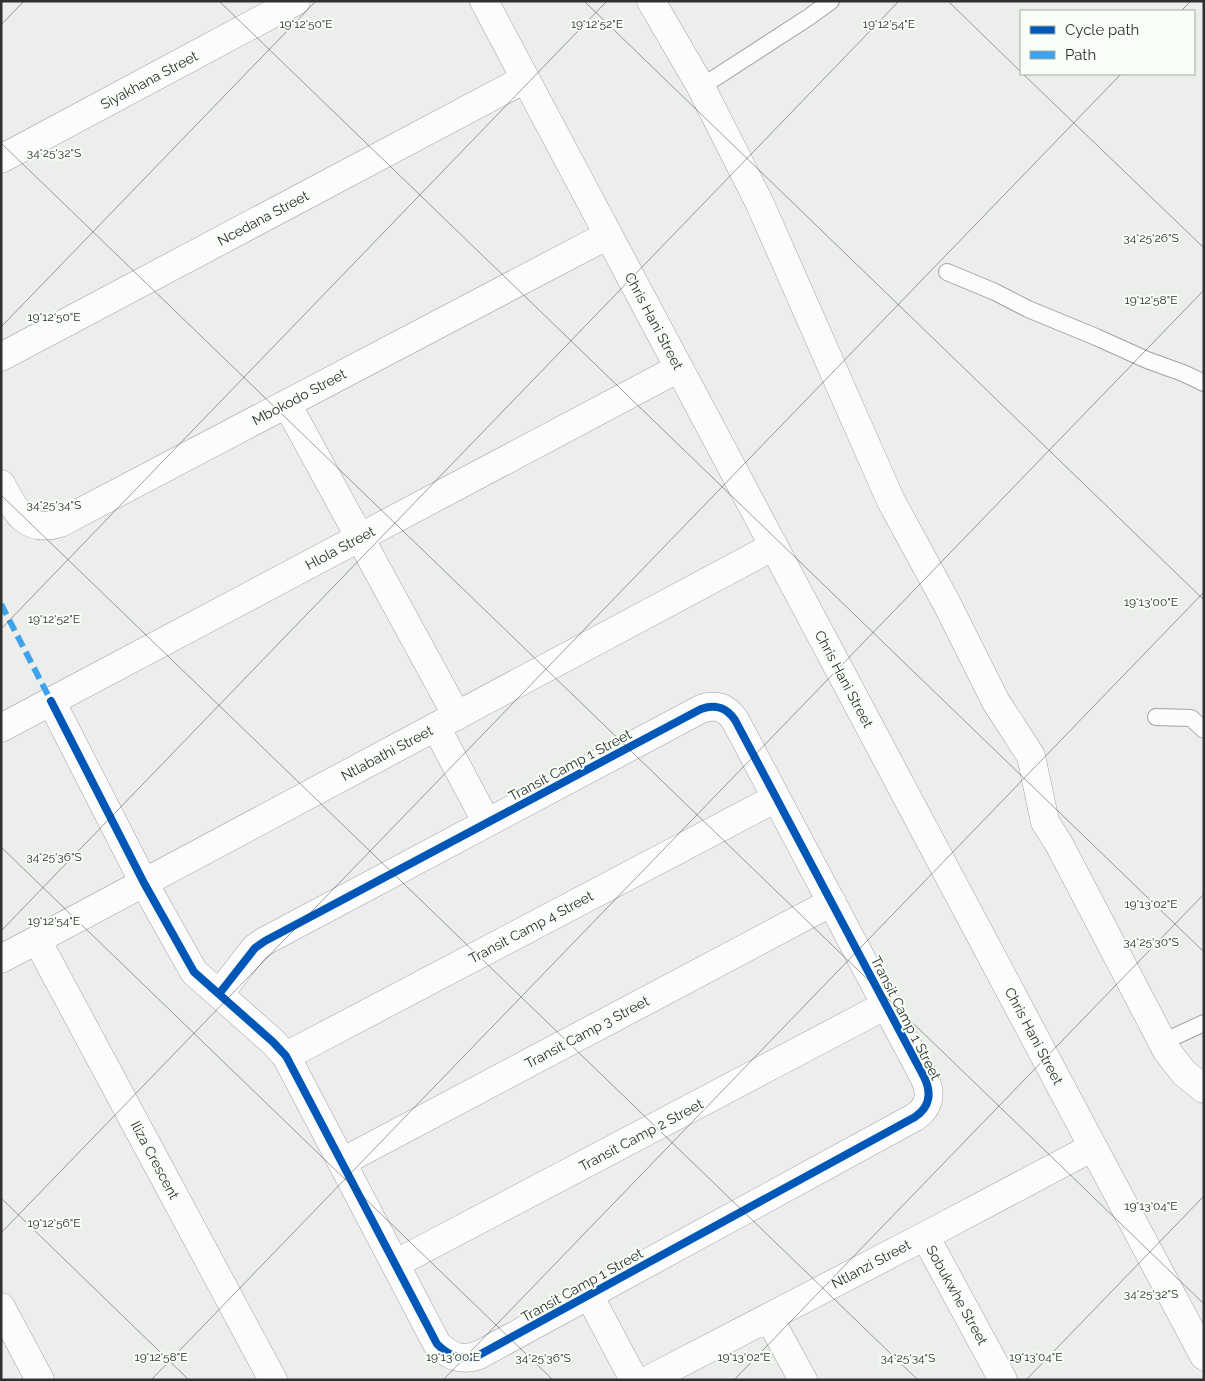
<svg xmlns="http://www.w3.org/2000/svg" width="1205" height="1381" viewBox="0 0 1205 1381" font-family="Raleway,sans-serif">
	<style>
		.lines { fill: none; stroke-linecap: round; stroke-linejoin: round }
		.service-casing { stroke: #a1a3a1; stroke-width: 18 }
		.minor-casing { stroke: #a1a3a1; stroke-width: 29 }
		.service { stroke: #fcfcfc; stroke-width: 16 }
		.minor { stroke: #fcfcfc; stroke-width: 28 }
		.quiet { stroke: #3ea3eb; stroke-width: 6; stroke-dasharray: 12 6; stroke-linecap: butt }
		.cycleway-casing { stroke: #f7fdf7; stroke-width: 11 }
		.cycleway { stroke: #0057b8; stroke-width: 8 }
		.ticks { fill: none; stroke: #2f312f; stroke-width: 1; stroke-opacity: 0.45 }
		.labels { text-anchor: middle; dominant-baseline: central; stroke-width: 4; stroke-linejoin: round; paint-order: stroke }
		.street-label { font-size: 14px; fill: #2f312f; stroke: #f7fdf7 }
		.ticks-label { font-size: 12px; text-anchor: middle; fill: #2f312f; stroke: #f7fdf7; stroke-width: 4; stroke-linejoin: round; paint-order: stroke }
	</style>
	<rect width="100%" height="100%" fill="#ebeeeb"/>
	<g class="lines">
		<g class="service-casing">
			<path id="service" d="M701,87L809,17L831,1
				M947,272L995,292L1028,309L1096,337L1147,360L1183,373L1204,383
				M1156,717L1191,718L1204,730
				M1163,1042L1204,1023"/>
		</g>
		<g class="minor-casing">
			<path id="minor" d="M484,1L1204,1356
				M651,1L701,87L760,204L891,501L946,602L996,702L1031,756L1045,822L1059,844L1167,1051L1184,1073L1204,1089
				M1,159L296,1
				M1,357L525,79
				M287,404L457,716
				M1,484C15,511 26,534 60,523L608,235
				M51,701L144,883L194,972L273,1042L286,1056L437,1344C450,1357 462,1361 479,1355L915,1117C930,1107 932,1093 924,1077L735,720C726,707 715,704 701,709L265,941L255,948L219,994
				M436,727L487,823
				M1,728L679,368
				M37,940L273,1380
				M1,959L774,546
				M286,1056L776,798
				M342,1162L832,902
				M925,1236L1003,1380
				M395,1264L886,1005
				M589,1295L634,1380
				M1,1307L40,1380
				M769,1318L803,1380
				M648,1380L925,1236L1093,1147"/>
		</g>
		<use href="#service" class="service"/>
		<use href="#minor" class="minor"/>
		<path class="quiet" d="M1,604L51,701"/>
		<g class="cycleway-casing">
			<path id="cycleway" d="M51,701L144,883L194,972L273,1042L286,1056L437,1344C450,1357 462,1361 479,1355L915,1117C930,1107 932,1093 924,1077L735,720C726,707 715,704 701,709L265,941L255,948L219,994"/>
		</g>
		<use href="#cycleway" class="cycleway"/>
	</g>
	<path class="ticks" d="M219,1L1204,952M584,1L1204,600M948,1L1021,72M1181,11L1191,1M1,25L24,1M1023,74L1204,248M1,143L1204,1304M1,327L316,1M1,495L918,1380M1,629L607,1M1,847L553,1380M1,931L899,1M1,1198L189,1380M1,1233L1121,74M151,1380L1204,290M443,1380L1204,592M734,1380L1204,894M1026,1380L1204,1196"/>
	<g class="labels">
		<g class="street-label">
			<text transform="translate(149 80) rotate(-28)">Siyakhana Street</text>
			<text transform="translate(263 218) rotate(-28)">Ncedana Street</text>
			<text transform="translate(654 321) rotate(62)">Chris Hani Street</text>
			<text transform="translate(299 397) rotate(-28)">Mbokodo Street</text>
			<text transform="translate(340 548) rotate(-28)">Hlola Street</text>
			<text transform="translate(844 679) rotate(62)">Chris Hani Street</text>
			<text transform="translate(387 753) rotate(-28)">Ntlabathi Street</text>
			<text transform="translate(570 765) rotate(-28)">Transit Camp 1 Street</text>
			<text transform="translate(531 927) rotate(-28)">Transit Camp 4 Street</text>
			<text transform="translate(906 1018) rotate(63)">Transit Camp 1 Street</text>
			<text transform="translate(587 1032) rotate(-28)">Transit Camp 3 Street</text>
			<text transform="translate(1034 1036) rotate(62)">Chris Hani Street</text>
			<text transform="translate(641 1135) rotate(-28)">Transit Camp 2 Street</text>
			<text transform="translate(155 1160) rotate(62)">Iliza Crescent</text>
			<text transform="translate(871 1264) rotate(-28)">Ntlanzi Street</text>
			<text transform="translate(582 1285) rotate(-29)">Transit Camp 1 Street</text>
			<text transform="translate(957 1295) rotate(61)">Sobukwhe Street</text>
		</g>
	</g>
	<g class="ticks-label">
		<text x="306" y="28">19°12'50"E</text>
		<text x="597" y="28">19°12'52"E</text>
		<text x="889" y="28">19°12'54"E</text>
		<text x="54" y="157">34°25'32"S</text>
		<text x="1151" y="242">34°25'26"S</text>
		<text x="1151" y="304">19°12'58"E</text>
		<text x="54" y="321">19°12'50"E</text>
		<text x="54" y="509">34°25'34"S</text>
		<text x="1151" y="606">19°13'00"E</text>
		<text x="54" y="623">19°12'52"E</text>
		<text x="54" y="861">34°25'36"S</text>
		<text x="1151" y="908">19°13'02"E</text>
		<text x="54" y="925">19°12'54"E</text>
		<text x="1151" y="946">34°25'30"S</text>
		<text x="1151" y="1210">19°13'04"E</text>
		<text x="54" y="1227">19°12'56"E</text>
		<text x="1151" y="1298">34°25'32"S</text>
		<text x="161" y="1361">19°12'58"E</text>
		<text x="453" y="1361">19°13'00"E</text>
		<text x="744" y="1361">19°13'02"E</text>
		<text x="1036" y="1361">19°13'04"E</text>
		<text x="543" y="1362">34°25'36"S</text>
		<text x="908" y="1362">34°25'34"S</text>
	</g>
	<rect width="1205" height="1381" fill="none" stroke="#2f312f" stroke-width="5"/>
	<rect x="1020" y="10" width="175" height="65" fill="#f7fdf7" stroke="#a7aba7"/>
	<rect x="1030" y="26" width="25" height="8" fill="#0057b8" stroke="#a7aba7"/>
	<text x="1065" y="35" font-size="15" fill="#2f312f">Cycle path</text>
	<rect x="1030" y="51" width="25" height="8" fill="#3ea3eb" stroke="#a7aba7"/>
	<text x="1065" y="60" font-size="15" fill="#2f312f">Path</text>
</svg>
